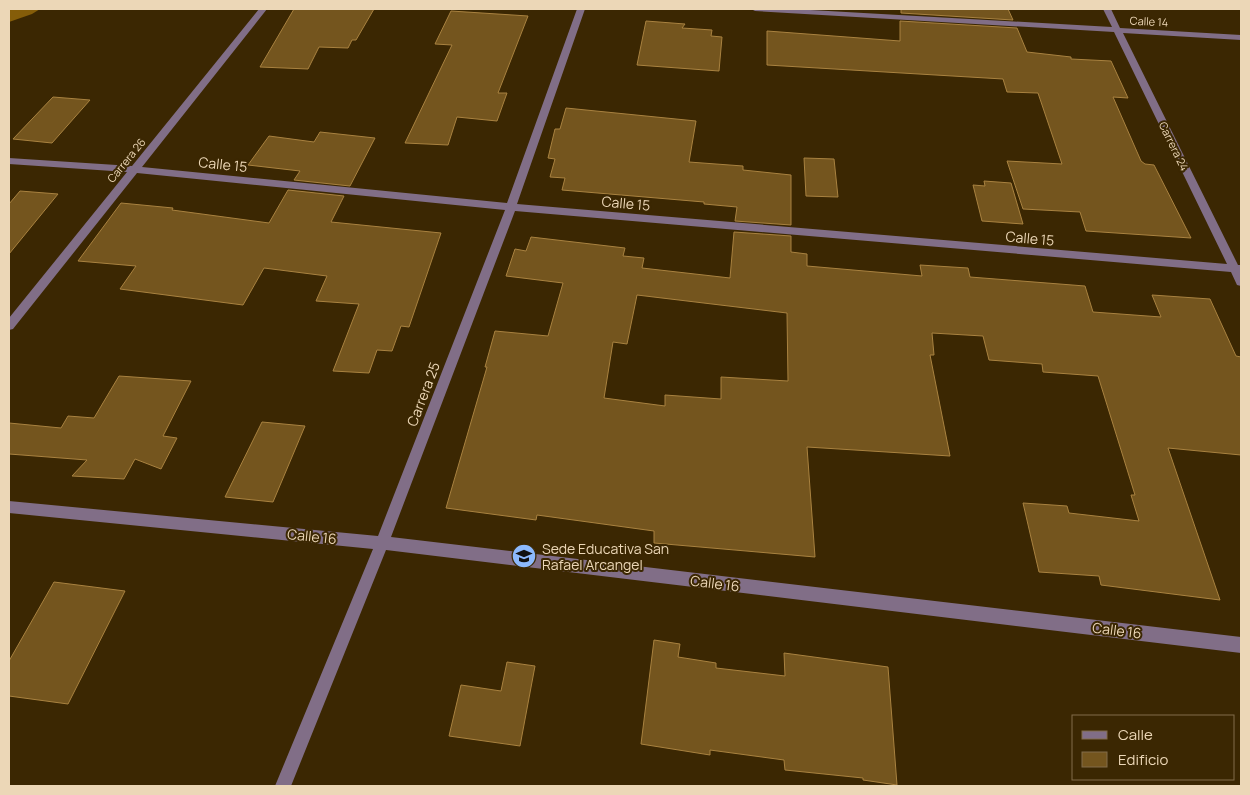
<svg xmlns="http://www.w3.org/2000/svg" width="1250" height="795" viewBox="0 0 1250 795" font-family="Manrope,sans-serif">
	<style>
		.forest { fill: #855d09 }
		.building { fill: #74551e; stroke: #a98240; fill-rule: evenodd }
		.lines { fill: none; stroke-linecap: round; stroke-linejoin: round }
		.minor { fill: #816e87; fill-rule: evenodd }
		.labels { text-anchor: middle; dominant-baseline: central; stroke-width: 4; stroke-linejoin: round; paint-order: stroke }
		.far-street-label { font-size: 11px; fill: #ecd7b7; stroke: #3b2702 }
		.street-label { font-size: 14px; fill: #ecd7b7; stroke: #3b2702 }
		.poi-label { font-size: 14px; fill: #ecd7b7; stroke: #3b2702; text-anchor: start }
	</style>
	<rect width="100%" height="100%" fill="#3b2702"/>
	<path class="forest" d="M9,9H40L32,14L9,22Z"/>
	<path class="building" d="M294,9H374L356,40H352L348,48L319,47L308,69L260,67Z
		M901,9H1008L1013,20L901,13Z
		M451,11L528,16L498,93H507L497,121L457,117L448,145L405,143L452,45L435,44Z
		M646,21L685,24L682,28L712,30L711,36L722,37L719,71L637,65Z
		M900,21L1017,28L1027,52L1071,57V59L1111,61L1128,98L1113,97L1141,161L1145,164L1154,165L1191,238L1086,231L1080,212L1023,209L1007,161L1062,164L1038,93L1007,92L1003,79L767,65V31L900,41Z
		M53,97L90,100L52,143L13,139Z
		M566,108L696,121L689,162L743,166V170L791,175V225L735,221L737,207L704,204V202L562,190L565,178L550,177L555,159L548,158L555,129H560Z
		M320,132L375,138L350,186L294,180L300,171L248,165L269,136L314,142Z
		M804,158L834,159L838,197L806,196Z
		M984,181L1011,183L1023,224L982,221L973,185L985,186Z
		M288,190L344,196L331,222L441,233L409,327L401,326L392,351L377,350L369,373L333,371L359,304L316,301L327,276L264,268L243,305L120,289L136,266L78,261L121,203L173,208L172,210L269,223Z
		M20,191L58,194L9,254V204Z
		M734,232L791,236V252L807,254V266L922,276L920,265L968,268L970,277L1085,286L1093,312L1161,317L1152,295L1210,299L1236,356L1241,357V455L1168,448L1220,600L1101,585L1099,576L1039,572L1023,503L1067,506L1069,513L1139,521L1131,495H1135L1098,376L1043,372L1042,364L989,360L983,336L932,333L934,355H930L950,456L807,447L815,557L654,543V531L537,515L536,520L446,508L487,367H485L495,331L548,336L563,283L506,276L515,249L526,251L531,237L625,248L623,256L644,258L642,268L730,278ZM637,295L787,313L788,381L721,377V399L665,395V406L604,398L613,342L627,344Z
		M119,376L191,381L163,436L177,438L161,469L135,459L124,479L72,476L87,460L9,454V423L61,428L68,416L94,418Z
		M262,422L305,426L273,502L225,497Z
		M54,582L125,591L68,704L9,696V661Z
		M654,640L680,644L678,657L716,663V668L785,676L784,653L888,667L897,785L863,780V778L785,770L784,760L710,750V755L641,744Z
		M507,662L535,666L520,746L449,736L461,685L501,691Z"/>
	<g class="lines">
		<path class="minor" d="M259,9H267L142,167L507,203L577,9H585L517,204L1227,264L1114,32L755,11L751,9H793L1112,27L1103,9H1111L1120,28L1241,35V40L1123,33L1238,265H1241V286L1237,285L1231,272L515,211L391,537L1241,637V653L386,550L291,786H275L373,549L9,513V501L378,536L505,210L137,173L13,329L9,330V318L127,172L9,164V158L132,166Z"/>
	</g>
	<defs>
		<g id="school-disc" transform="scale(1.25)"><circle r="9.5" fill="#8cb9fc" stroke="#3b2702"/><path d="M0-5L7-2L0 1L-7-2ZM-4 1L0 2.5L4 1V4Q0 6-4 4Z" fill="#111"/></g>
	</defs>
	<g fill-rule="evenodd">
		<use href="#school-disc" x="524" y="556"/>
	</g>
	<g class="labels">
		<g class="far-street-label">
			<text transform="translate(1149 21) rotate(3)">Calle 14</text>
			<text transform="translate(1174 146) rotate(64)">Carrera 24</text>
			<text transform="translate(126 160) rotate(-51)">Carrera 26</text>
		</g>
		<g class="street-label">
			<text transform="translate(223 164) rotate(6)">Calle 15</text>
			<text transform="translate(626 203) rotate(5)">Calle 15</text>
			<text transform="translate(1030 238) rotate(5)">Calle 15</text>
			<text transform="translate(423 394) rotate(-69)">Carrera 25</text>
			<text transform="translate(312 536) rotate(6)">Calle 16</text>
			<text transform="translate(715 583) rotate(7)">Calle 16</text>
			<text transform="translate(1117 630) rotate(7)">Calle 16</text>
		</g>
		<g class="poi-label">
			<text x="542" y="548">Sede Educativa San<tspan x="542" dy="16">Rafael Arcangel</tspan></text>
		</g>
	</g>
	<rect width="1250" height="795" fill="none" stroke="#ecd7b7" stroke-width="20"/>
	<rect x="1072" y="715" width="162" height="65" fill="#3b2702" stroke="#826d4a"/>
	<rect x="1082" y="731" width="25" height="8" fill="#816e87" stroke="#826d4a"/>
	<text x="1118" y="740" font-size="15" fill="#ecd7b7">Calle</text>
	<rect x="1082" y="752" width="25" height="15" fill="#74551e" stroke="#826d4a"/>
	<text x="1118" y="765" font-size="15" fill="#ecd7b7">Edificio</text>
</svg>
